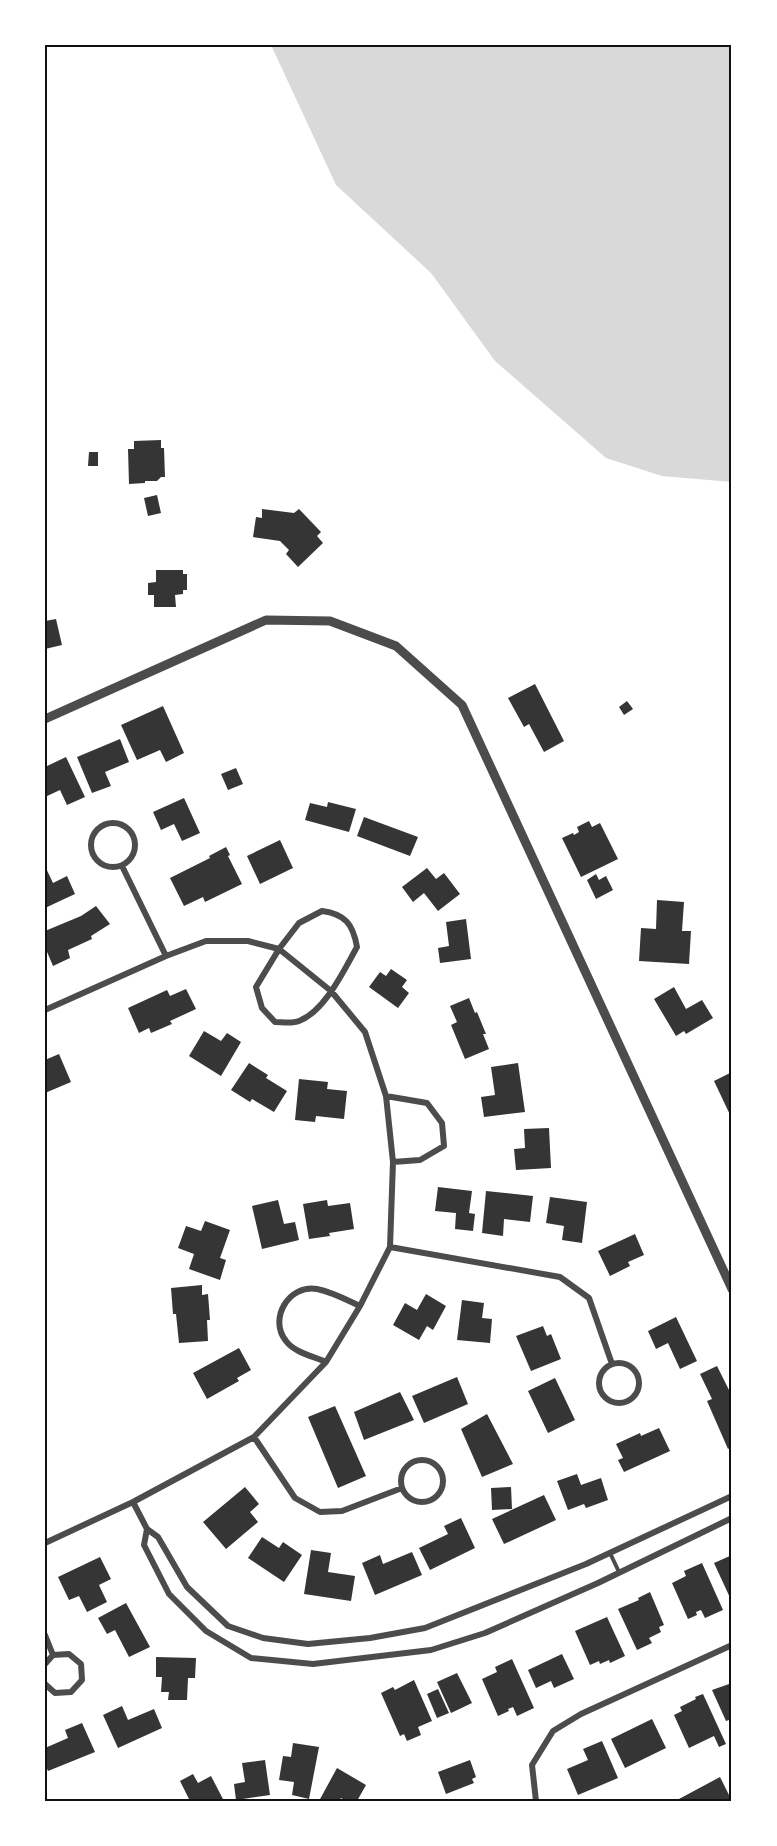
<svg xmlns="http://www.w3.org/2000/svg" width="777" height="1846" viewBox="0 0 777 1846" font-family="'Exo 2',sans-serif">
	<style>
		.water { fill: #d9d9d9 }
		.building { fill: #353535 }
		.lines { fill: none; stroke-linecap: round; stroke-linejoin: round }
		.service { stroke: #4c4c4c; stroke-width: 4 }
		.minor { stroke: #4c4c4c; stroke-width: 6 }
		.tertiary { stroke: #4c4c4c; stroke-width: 9 }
		.neatline { fill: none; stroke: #111; stroke-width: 2 }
	</style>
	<rect width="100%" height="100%" fill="#fff"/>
	<path class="water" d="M271,45H732V482L662,476L606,458L495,361L431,273L336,185Z"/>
	<path class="building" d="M161,440V448H164L165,477H161L157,481H145V483L129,484L128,449H134V441Z
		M89,452H98V466H88Z
		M157,495L161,513L148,516L144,498Z
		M262,509L294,513L299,509L321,532L317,536L323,543L298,567L286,554L289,550L280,541L253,537L256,517L262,518Z
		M156,570H183V574H187V590H183V594L175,595L176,607H154V595H148V583L156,582Z
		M56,619L62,645L45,649V621Z
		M535,684L564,741L544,752L529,724L524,727L508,698Z
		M627,701L633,709L624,715L619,707Z
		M163,706L184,753L166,762L160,750L137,760L121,725Z
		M120,739L129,762L105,772L111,786L92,793L77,757Z
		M66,757L85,797L67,805L60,790L45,797V767Z
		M236,768L243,784L228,790L221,774Z
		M184,798L200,833L182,841L174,824L161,830L153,812Z
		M328,802L356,809L349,832L305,820L310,803L327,807Z
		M364,817L418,837L410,856L357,836Z
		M589,821L592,827L600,823L618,859L581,877L562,838L573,833L574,835L579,832L577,827Z
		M280,840L293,868L260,884L247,856Z
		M226,847L230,855L228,856L242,884L205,902L203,897L184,906L170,878L210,858L209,856Z
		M45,866L53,883L67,876L75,894L45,908Z
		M427,868L436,879L444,873L460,894L438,911L424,893L413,902L402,887Z
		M596,874L599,880L606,876L613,890L596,899L587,880Z
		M657,900L684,902L682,931H691L689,964L639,961L641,928L656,929Z
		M96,906L110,924L91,936L92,939L68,950L70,958L53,966L45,947V931L81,916Z
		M466,919L471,959L440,963L438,948L449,946L446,922Z
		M391,969L407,980L402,987L409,993L398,1008L369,987L380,972L386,976Z
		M674,987L686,1009L702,1000L713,1018L686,1034L684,1031L676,1036L654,999Z
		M186,989L196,1009L170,1021L172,1024L151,1033L149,1028L139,1033L128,1008L167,990L170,996Z
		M469,998L475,1013L477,1012L486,1034H483L489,1049L465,1059L451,1025L457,1022L450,1006Z
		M204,1031L221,1041L227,1033L241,1042L221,1076L189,1056Z
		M59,1054L71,1082L45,1093V1060Z
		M249,1063L268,1075L266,1078L287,1091L274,1112L252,1099L250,1102L231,1090Z
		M518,1063L525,1112L484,1117L481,1097L495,1095L491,1067Z
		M732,1072V1119L714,1081Z
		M299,1079L328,1082L327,1089L347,1091L344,1119L316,1116L315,1122L295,1120Z
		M549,1128L551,1168L516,1170L514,1149L525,1148L524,1129Z
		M438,1187L472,1191L469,1213L475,1214L473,1231L455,1229L456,1213L435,1211Z
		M486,1191L533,1196L530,1222L504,1219L503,1236L482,1233Z
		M550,1197L587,1202L582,1243L562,1240L564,1226L546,1223Z
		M278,1200L284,1224L295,1222L299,1240L262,1249L252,1206Z
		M327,1200L328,1206L350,1203L354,1229L329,1233L330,1236L309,1239L303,1204Z
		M205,1221L230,1230L220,1258L226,1260L220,1280L189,1269L194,1254L178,1248L186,1226L201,1231Z
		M635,1234L644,1255L628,1262L630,1266L610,1276L598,1251Z
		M202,1285V1295L208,1294L210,1320H207L208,1341L179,1343L176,1314H173L171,1288Z
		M426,1294L446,1306L433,1330L427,1326L419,1340L393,1325L405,1303L417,1310Z
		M462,1300L484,1303L482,1318L492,1319L490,1343L457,1340Z
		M676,1317L697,1361L680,1369L668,1343L656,1349L648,1331Z
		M543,1326L547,1336L551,1334L561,1359L531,1371L516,1336Z
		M239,1348L251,1370L237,1378L239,1381L207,1399L193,1373Z
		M717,1366L732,1396V1447L728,1449L707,1401L712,1399L700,1374Z
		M457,1377L468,1404L424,1423L412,1396Z
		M555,1378L575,1420L548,1433L528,1391Z
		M400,1392L414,1420L364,1440L354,1412Z
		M335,1406L366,1476L338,1488L308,1417Z
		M487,1414L513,1464L482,1477L461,1429Z
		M659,1428L670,1451L624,1472L618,1460L623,1458L616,1444L640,1433L641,1436Z
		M577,1474L581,1485L601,1478L608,1500L586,1508L584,1504L568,1510L557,1481Z
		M245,1487L259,1504L250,1512L258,1522L226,1549L203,1522Z
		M511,1487L512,1509L492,1510L491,1488Z
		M544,1495L556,1520L504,1544L492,1519Z
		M461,1518L475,1548L430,1570L419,1548L448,1534L444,1526Z
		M262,1537L279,1548L283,1542L302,1555L284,1582L248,1558Z
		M311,1550L331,1553L328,1572L355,1576L351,1601L304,1594Z
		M412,1552L422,1575L375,1595L362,1563L380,1555L383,1564Z
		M732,1555V1602L714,1563Z
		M100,1557L111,1579L99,1585L107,1602L87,1612L79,1596L69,1600L58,1577Z
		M702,1563L723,1610L705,1618L701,1610L696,1612L697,1615L688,1619L672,1583L686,1576L684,1571Z
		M650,1592L664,1625L659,1627L661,1632L649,1638L652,1643L637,1650L618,1609L639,1600L638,1598Z
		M126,1603L150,1647L129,1657L115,1630L107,1634L98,1618Z
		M607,1617L625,1656L610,1663L609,1660L600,1664L599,1661L590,1665L575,1631Z
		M562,1654L574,1679L554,1688L551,1681L536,1688L528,1670Z
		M156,1657L196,1658L195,1678H188L187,1700H168L169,1692H161L162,1677H156Z
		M512,1659L534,1708L517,1716L513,1707L508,1709L509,1711L498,1716L482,1679L497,1672L495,1667Z
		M457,1673L472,1703L451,1713L437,1682Z
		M414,1680L432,1721L418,1727L421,1735L407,1741L404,1734L400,1736L381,1693L393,1687L395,1690Z
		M732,1683V1719L726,1721L712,1690Z
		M438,1689L449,1713L437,1718L427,1694Z
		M703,1694L726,1744L719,1747L714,1736L689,1748L674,1715L682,1711L680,1707L696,1699L695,1697Z
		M122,1706L128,1720L154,1709L162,1728L118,1748L103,1715Z
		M652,1719L666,1748L625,1768L611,1739Z
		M82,1723L95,1752L48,1771L45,1764V1748L68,1738L65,1730Z
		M602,1741L618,1778L578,1795L567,1769L588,1760L583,1749Z
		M293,1743L319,1747L309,1799L292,1795L294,1782L279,1780L283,1756L291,1757Z
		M265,1760L270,1795L236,1800L234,1784L245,1782L242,1763Z
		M470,1760L476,1777L472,1779L474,1783L446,1794L438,1772Z
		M337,1768L366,1785L357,1801H346L341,1798L339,1801H319Z
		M193,1774L198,1783L211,1776L224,1801H190L180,1781Z
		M720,1777L732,1801H680L679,1799Z"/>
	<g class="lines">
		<path class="service" d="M610,1553L619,1572"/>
		<path class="minor" d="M91 845a22 22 0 1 1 44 0a22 22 0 1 1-44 0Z
			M122,866L166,956
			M322,911C345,914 353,924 357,947C344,970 325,1011 299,1021C292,1024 282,1022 275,1022L262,1008L256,987L279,949L299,923Z
			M45,1010L166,956L206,941H248L279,949L331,991L365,1032L386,1096L393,1162L390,1247L360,1306L326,1362L254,1437L133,1502L45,1543
			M386,1096L427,1103L442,1123L444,1146L420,1160L393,1162
			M390,1247L560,1277L589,1298L612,1364
			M326,1362C313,1356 295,1353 286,1341C268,1319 289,1284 317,1289C332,1292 347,1300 360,1306
			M599 1383a20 20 0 1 1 40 0a20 20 0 1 1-40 0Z
			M254,1437L295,1498L320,1512L342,1511L402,1488
			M401 1481a21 21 0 1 1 42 0a21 21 0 1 1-42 0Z
			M133,1502L147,1529L158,1537L187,1587L228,1626L263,1638L308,1644L370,1638L425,1628L586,1564L732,1496
			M147,1529L144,1545L169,1594L206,1631L251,1658L313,1664L431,1650L485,1633L598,1583L732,1518
			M45,1635L53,1655
			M45,1664L53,1655L69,1654L81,1664L82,1680L71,1692L55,1693L45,1684
			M536,1801L532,1765L553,1731L581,1714L732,1645"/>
		<path class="tertiary" d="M45,719L266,620L330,621L396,646L462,705L732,1289"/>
	</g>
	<rect width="777" height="1846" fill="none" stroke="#ffffff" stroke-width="93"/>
	<rect x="46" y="46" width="684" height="1754" class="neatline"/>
</svg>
